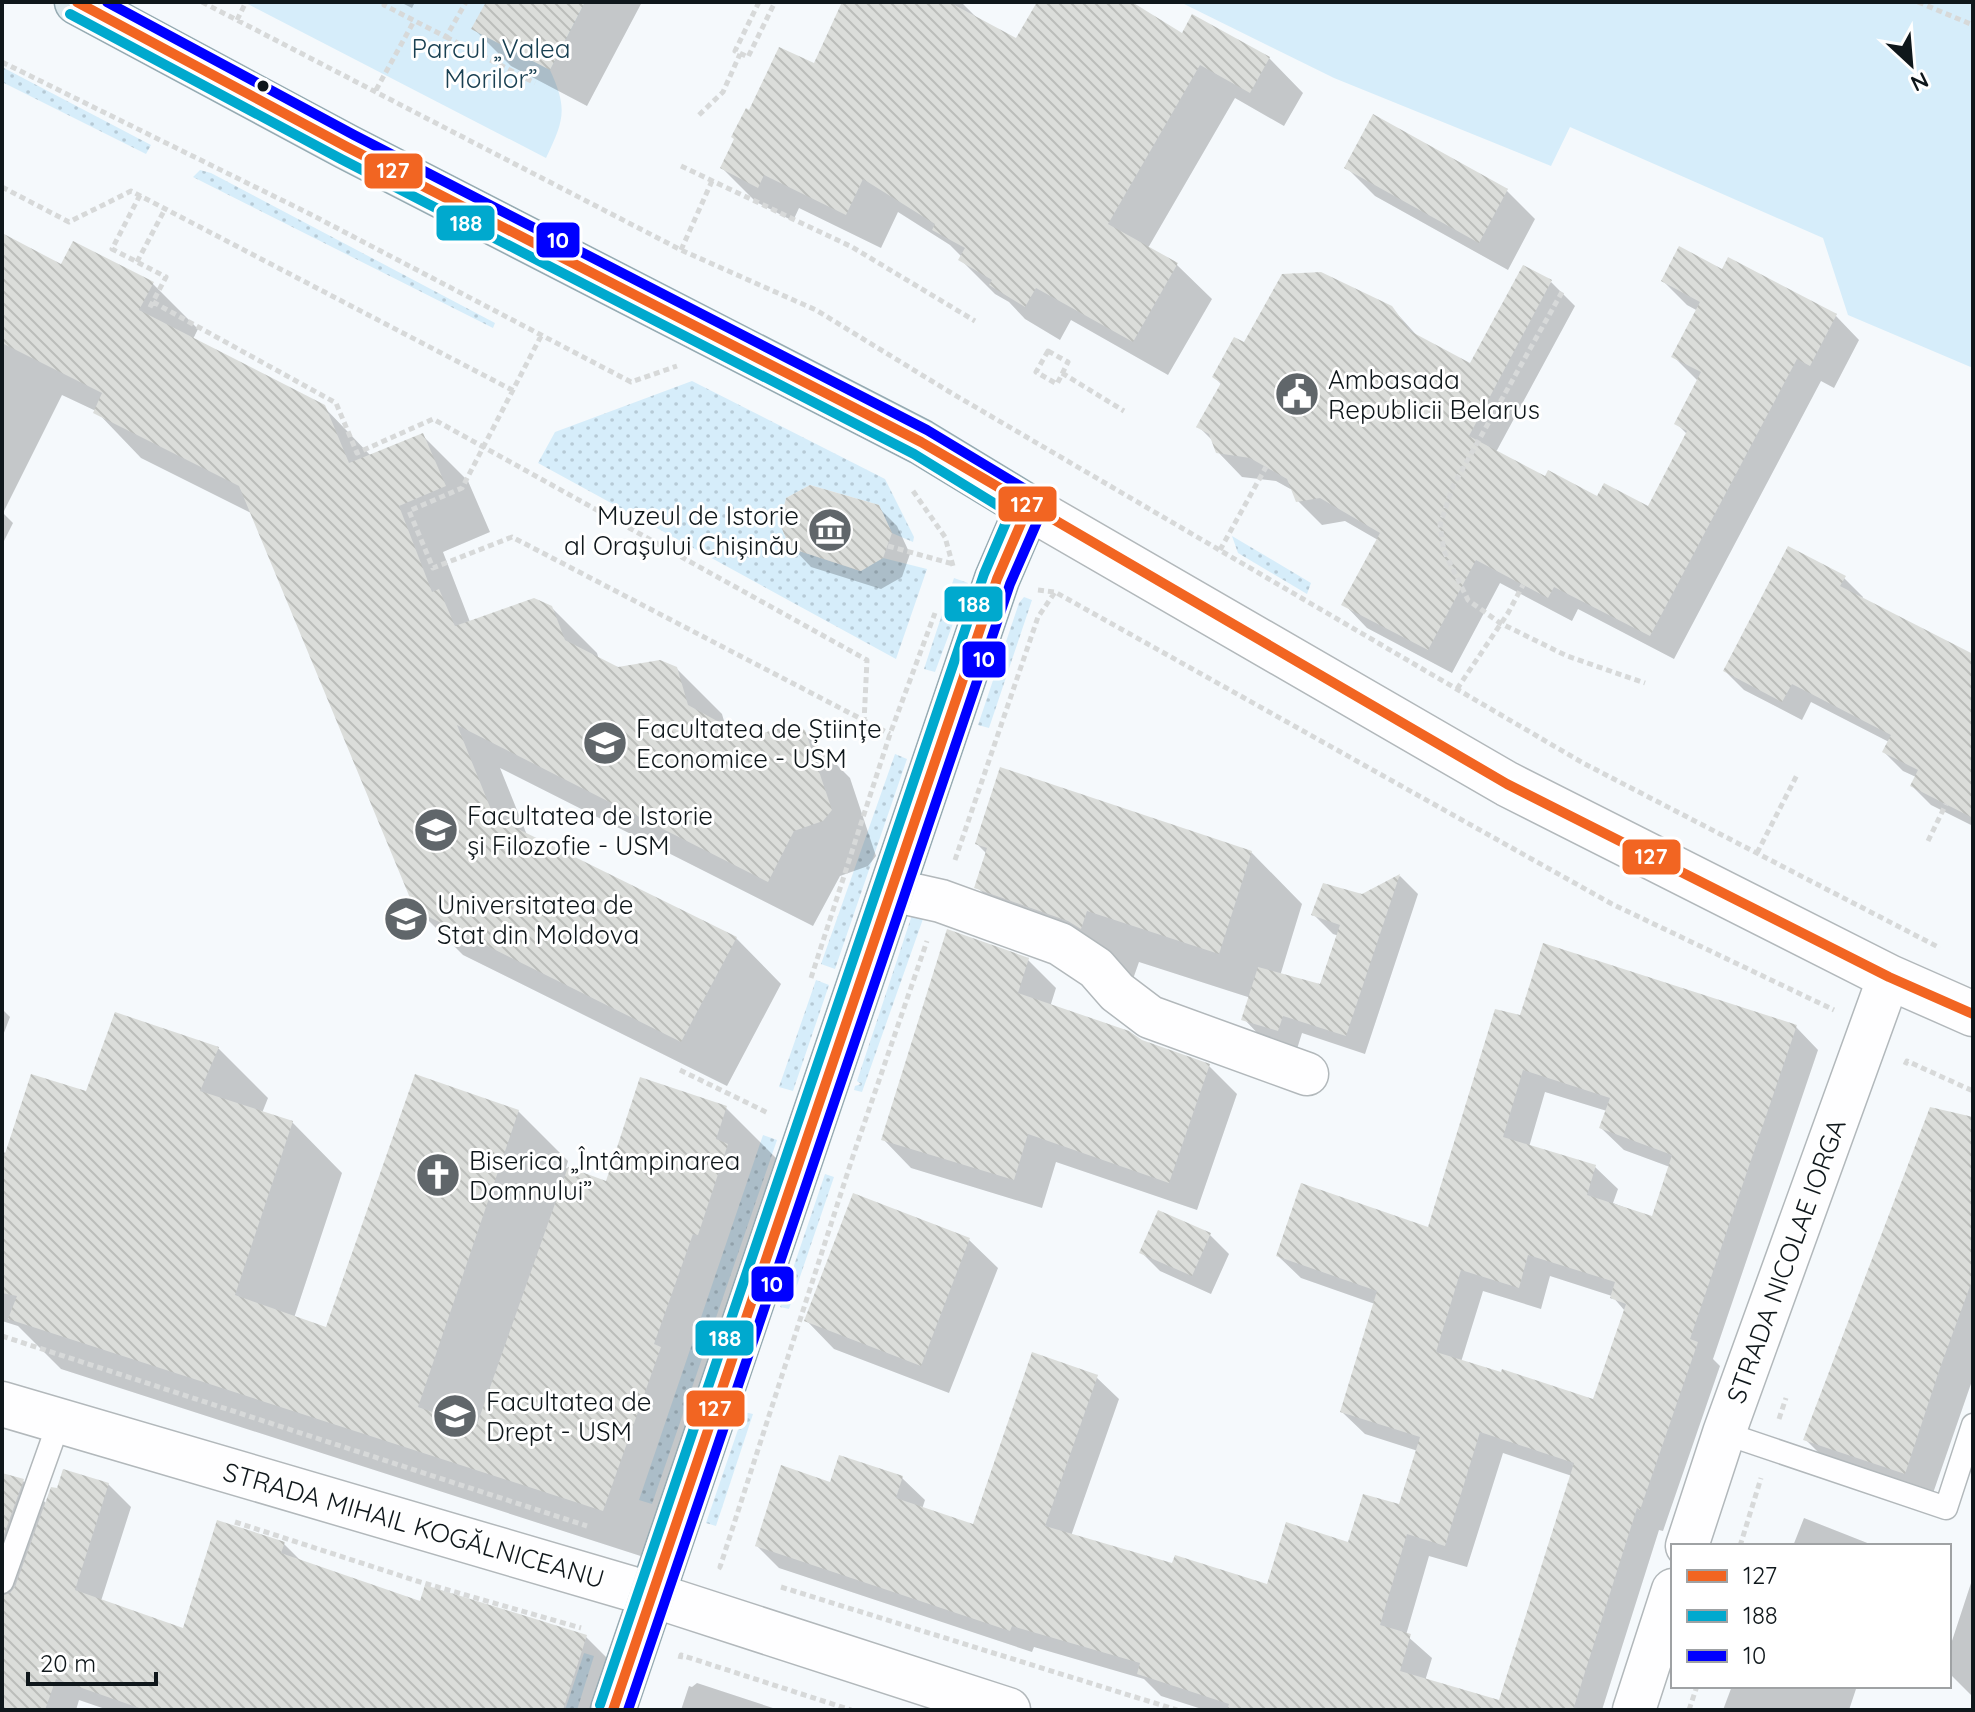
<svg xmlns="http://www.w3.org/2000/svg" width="1975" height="1712" viewBox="0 0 1975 1712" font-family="Quicksand,sans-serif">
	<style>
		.grass { fill: url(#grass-dots) }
		.park { fill: #d6edfa }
		.shadow { fill: #0003; fill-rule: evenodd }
		.building { fill: url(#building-back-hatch); fill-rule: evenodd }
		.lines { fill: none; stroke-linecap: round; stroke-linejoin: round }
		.service-casing { stroke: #b2b8bb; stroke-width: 25 }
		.minor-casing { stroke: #b2b8bb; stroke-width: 45 }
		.secondary-casing { stroke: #b2b8bb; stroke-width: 47 }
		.primary-casing { stroke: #95aab2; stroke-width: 47 }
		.path { stroke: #d7d9d9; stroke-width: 5; stroke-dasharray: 6 4; stroke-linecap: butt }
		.service { stroke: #fefeff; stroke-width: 22 }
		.minor { stroke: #fefeff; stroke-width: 42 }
		.secondary { stroke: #fefeff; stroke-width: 44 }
		.primary { stroke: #dde9ee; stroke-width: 44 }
		.bus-1-casing { stroke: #fff; stroke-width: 16 }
		.bus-2-casing { stroke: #fff; stroke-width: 16 }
		.bus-3-casing { stroke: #fff; stroke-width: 16 }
		.bus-1 { stroke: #f26522; stroke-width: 10 }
		.bus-2 { stroke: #00a9ce; stroke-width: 10 }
		.bus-3 { stroke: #00f; stroke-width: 10 }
		.bus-dot { fill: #0f171b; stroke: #fff; stroke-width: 3 }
		.labels { text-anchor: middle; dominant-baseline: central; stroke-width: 6; stroke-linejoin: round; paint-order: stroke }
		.park-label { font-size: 26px; fill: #194052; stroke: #fff }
		.poi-label { font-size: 26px; fill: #0f171b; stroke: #fff; text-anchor: start }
		.street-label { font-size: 26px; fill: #0f171b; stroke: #fff }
		.line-badge { stroke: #fff; stroke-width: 3 }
		.badge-label { font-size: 22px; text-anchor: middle; font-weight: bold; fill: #fff }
	</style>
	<defs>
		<pattern id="grass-dots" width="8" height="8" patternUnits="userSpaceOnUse" patternTransform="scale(2)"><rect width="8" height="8" fill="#d6edfa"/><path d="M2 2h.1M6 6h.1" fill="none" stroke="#b6cad6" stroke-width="1.8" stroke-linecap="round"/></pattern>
		<pattern id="building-back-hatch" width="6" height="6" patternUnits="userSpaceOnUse" patternTransform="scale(2)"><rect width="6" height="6" fill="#dbddda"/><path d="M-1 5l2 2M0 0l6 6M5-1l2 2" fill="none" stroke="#bbbdba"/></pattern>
	</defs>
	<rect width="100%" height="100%" fill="#f5f9fc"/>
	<path class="grass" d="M2,67L151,145L146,154L2,82Z
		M200,170L211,173L495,323L493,328L193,177Z
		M692,381L885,479L914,537L913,542L892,533L879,505L810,485L786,498L780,524L790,548L860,571L883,558L927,569L896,659L538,463L555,432Z
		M1232,536L1311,583L1307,594L1238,553Z
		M954,578L968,583L935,672L924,669Z
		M1024,597L1032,600L989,728L978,725L1019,603Z
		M895,754L907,759L835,969L821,964Z
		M912,915L923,919L862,1092L854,1090L855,1086L861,1084L857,1081Z
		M816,980L829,985L793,1091L779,1087Z
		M763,1135L777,1140L652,1504L639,1500Z
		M825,1174L834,1177L789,1309L780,1307Z
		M744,1412L753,1414L716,1526L706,1523Z
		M584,1653L594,1656L577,1710H565Z"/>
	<path class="park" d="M244,2H585L550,70C568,109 564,120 546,158Z
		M1180,2H1973V368L1848,315L1823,238L1570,127L1551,166L1334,78Z"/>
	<path class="shadow" d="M400,2H415L412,8Z
		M488,2H642L587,106L511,66L474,29Z
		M844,2H961L980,21L1017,41L1039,2H1129L1183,35L1269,58L1303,93L1284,126L1235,98L1148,248L1177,265L1212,299L1168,375L1071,320L1060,340L1025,319L1009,302L995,294L961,260L962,257L950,245L898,212L881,248L799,208L793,221L756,202L722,168L749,112L815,65Z
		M1346,167L1507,191L1535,219L1508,270L1375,196Z
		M2,235L62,267L153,284L198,329L193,339L324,407L371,456L422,435L468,481L490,532L443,552L470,622L551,607L597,653L599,660L618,669L676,668L722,714L726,728L748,740L804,732L850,778L876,856L868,866L840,876L813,926L500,768L527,835L736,938L781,984L727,1086L463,955L417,909L253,514L141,458L96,411L62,395L3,513L13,523L2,545Z
		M1723,272L1836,316L1859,340L1834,388L1821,381L1674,659L1578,609L1572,621L1500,583L1452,673L1367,628L1344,604L1378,540L1345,521L1322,525L1298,501L1294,491L1276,481L1242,477L1218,452L1213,441L1199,427L1222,385L1214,377L1245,345L1391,307L1420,339L1471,366L1551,282L1575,306L1496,452L1546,479L1598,498L1649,508L1688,435L1677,424L1698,381L1674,357L1698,311L1687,305L1663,281Z
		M878,507L897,526L910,554L902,577L881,589L811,567L792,547Z
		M1844,578L1863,597L1862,599L1973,657V826L1931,805L1912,786L1916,777L1903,771L1884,752L1889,742L1811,702L1802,720L1744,690L1725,671Z
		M977,844L1251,852L1302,904L1280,976L1322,987L1339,936L1333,934L1314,915L1362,897L1400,876L1418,894L1365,1054L1302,1033L1297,1049L1263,1039L1244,1019L1251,998L1139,962L1133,979L1029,939L977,887L987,854Z
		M1028,960L1056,988L1050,1007L1209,1066L1237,1094L1197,1210L1056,1162L1042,1208L911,1168L883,1139Z
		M2,1009L10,1017L2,1038Z
		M1521,1018L1796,1027L1818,1050L1713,1359L1720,1366L1663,1531L1659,1530L1602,1710H1205L1161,1696L1144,1679L1034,1647L1032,1652L779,1568L757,1546L832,1484L902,1478L925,1500L922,1509L974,1527L1096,1377L1119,1399L1071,1536L1174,1565L1268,1587L1350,1544L1400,1507L1418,1451L1365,1434L1342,1412L1375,1304L1301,1278L1278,1256L1430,1230ZM1545,1092L1607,1111L1601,1128L1624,1150L1670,1167L1653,1218L1613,1203L1618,1189L1595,1167L1529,1147ZM1550,1276L1612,1296L1625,1311L1594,1402L1461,1362L1483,1291L1541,1309ZM1503,1453L1572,1476L1501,1703L1425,1681L1432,1658L1406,1635L1429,1556L1467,1567Z
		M218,1048L268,1098L262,1113L292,1122L342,1173L294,1318L328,1330L518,1111L568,1161L566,1168L608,1184L726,1108L776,1158L767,1185L777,1196L653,1560L61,1369L18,1326L2,1321V1152L7,1153L88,1094Z
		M1973,1119V1378L1931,1499L1832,1466L1805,1439Z
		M1210,1235L1229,1254L1211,1294L1160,1271L1141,1252Z
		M969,1240L998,1268L949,1393L834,1349L806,1320Z
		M2,1475L23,1481L47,1504L108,1484L131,1507L101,1601L184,1630L284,1544L303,1563L421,1604L586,1637L609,1660L592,1710H108L79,1700L76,1710H2Z
		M1804,1518L1875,1546H1793Z
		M1973,1577V1697L1949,1673V1650Z
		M697,1683L779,1710H681L689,1686L692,1687Z
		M1732,1686H1857L1849,1710H1723Z"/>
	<path class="building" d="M486,2H585L550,70L471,29Z
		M842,2H949L1016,38L1037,2H1132L1182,33L1192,14L1270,57L1250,93L1200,65L1108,224L1178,263L1133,342L1036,288L1025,307L989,285L992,280L958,260L965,248L932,230L935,224L863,179L846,215L764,175L758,188L720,168L734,139L731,137L746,108L749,110L779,47L814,63Z
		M1373,114L1508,189L1479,243L1344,168Z
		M2,233L61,264L73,241L154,282L139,310L325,405L349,463L423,433L446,486L399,506L432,592L439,589L455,626L534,598L552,606L565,640L618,667L660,660L677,667L688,705L748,738L791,724L805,730L832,810L823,821L794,831L768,882L457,725L494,817L737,937L681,1042L415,910L239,486L93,413L102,393L2,343Z
		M1679,246L1722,269L1728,257L1837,314L1810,366L1797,359L1650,636L1554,587L1548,598L1476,560L1428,650L1341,605L1380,533L1320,498L1296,502L1287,479L1250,458L1216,453L1209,434L1196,427L1221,383L1212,377L1234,337L1244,342L1282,274L1321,272L1392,306L1410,331L1470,363L1523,265L1552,280L1469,436L1545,476L1548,470L1597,496L1604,483L1648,506L1687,431L1674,424L1701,372L1671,357L1700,302L1661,281Z
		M810,485L879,505L892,533L883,558L861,571L790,548L780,524L786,498Z
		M1788,546L1846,576L1840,586L1973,654V818L1910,786L1918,770L1882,752L1891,735L1792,684L1782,702L1723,671Z
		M1000,767L1252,851L1219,954L1087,911L1081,929L1068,921L974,888L987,848L975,844Z
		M1400,874L1346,1036L1283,1016L1278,1031L1241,1020L1258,967L1320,984L1340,925L1311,915L1323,883L1362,894Z
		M947,929L1029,958L1018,993L1129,1031L1142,1040L1210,1064L1169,1183L1028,1134L1014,1180L881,1140Z
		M1543,943L1797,1025L1690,1339L1698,1342L1640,1510L1637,1508L1573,1710H1227L1229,1704L1137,1674L1140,1663L1012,1626L1010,1631L755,1546L781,1465L830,1482L839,1455L903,1476L896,1498L973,1524L1032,1352L1098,1375L1045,1526L1172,1563L1175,1555L1267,1584L1286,1522L1348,1542L1363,1494L1399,1504L1420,1437L1340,1412L1377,1291L1276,1256L1301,1183L1428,1227L1495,1009L1520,1015ZM1523,1070L1610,1098L1599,1128L1672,1155L1652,1216L1587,1195L1596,1165L1503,1137ZM1528,1255L1615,1282L1610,1298L1626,1304L1593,1399L1502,1369L1501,1372L1436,1352L1461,1270L1519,1288ZM1480,1432L1574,1463L1499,1700L1400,1671L1411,1634L1380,1625L1407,1534L1445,1546Z
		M115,1012L219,1047L200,1091L293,1121L235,1295L326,1327L415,1074L519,1110L418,1407L476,1427L568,1167L606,1181L640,1077L727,1106L716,1139L728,1144L698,1235L693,1234L654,1344L661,1347L603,1511L8,1319L17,1296L2,1293V1163L31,1074L86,1091Z
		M1930,1107L1973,1117V1278L1940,1368L1905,1474L1803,1440Z
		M853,1193L970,1238L921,1366L804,1321Z
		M1158,1210L1211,1233L1192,1276L1139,1253Z
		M63,1469L109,1483L75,1590L183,1628L217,1520L285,1542L281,1553L420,1601L425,1585L587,1635L563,1710H145L56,1679L45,1710H2V1596L10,1593L15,1587L51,1487L57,1488Z
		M2,1473L24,1479L2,1540Z"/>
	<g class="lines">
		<g class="service-casing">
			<path id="service" d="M1724,1433L1946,1508L1973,1425
				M2,1582L59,1422"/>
		</g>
		<g class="minor-casing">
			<path id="minor" d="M892,890L941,901L1060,944L1096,968L1117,992L1150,1017L1307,1074
				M1687,1546L1724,1433L1889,977
				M1634,1710L1673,1590"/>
		</g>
		<g class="secondary-casing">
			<path id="secondary" d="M1028,507L1507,784L1889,977L1973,1014
				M2,1404L653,1595L1008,1710"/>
		</g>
		<g class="primary-casing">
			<path id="primary" d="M77,2L347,147L921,442L1028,507L997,579L613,1710"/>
		</g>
		<path class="path" d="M202,2L681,250L816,310L948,391L1583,763L1940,948
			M385,2L384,5L446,37L466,2
			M759,2L735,51L748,57L775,2
			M1918,2L1973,25
			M237,20L246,2
			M446,37L535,83
			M2,62L310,214L631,382L677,366
			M376,90L414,21
			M699,115L723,92L740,54
			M681,166L852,247L975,321
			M2,187L69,222L131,191L514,391
			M140,195L112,249L166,277L149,309
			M681,250L712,181
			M137,262L165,209
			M1562,292L1453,486L1440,525L1444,551L1468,600L1500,623L1567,656L1645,683
			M153,302L336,403L357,453L433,419L867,660L864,722
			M541,336L462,488L409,511L433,568L512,537L890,734
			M1048,351L1068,362L1057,384L1036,372Z
			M1062,373L1124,411
			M913,491L945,537L953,566
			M888,546L953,564
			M1220,550L1266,467
			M1038,590L1055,592L1612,904L1834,1010
			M1457,689L1508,613L1523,585
			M1928,841L1946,804
			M1757,853L1798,773
			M955,860L1038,617L1055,592
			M811,978L890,734L935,613
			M1905,1065L1907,1061L1973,1091
			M680,1070L768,1113
			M2,1336L587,1526
			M1779,1419L1786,1398
			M235,1522L417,1581L581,1628
			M1740,1546L1761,1478
			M722,1568L720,1567L854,1153L927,941
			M781,1587L1177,1710
			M680,1659L681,1655L851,1710
			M1689,1710L1697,1686"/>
		<use href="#service" class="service"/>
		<use href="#minor" class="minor"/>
		<use href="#secondary" class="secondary"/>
		<use href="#primary" class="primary"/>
		<g class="bus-1-casing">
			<path id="bus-1" d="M77,2L347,147L921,442L1507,784L1889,977L1973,1014
				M613,1710L997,579L1028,507"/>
		</g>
		<g class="bus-2-casing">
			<path id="bus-2" d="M70,14L341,159L914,454L1010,513L984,574L600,1705"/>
		</g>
		<g class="bus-3-casing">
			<path id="bus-3" d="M107,2L354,135L927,430L1035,495L1042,503L1041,513L1010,584L628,1710"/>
		</g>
		<use href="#bus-1" class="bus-1"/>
		<use href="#bus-2" class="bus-2"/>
		<use href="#bus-3" class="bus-3"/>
	</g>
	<defs>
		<g id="civic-disc" transform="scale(2.3)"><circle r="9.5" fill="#60666a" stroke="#fff"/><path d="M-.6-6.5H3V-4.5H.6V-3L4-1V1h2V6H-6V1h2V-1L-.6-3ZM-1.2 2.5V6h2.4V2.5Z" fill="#fff"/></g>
		<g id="museum-disc" transform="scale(2.3)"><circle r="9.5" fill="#60666a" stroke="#fff"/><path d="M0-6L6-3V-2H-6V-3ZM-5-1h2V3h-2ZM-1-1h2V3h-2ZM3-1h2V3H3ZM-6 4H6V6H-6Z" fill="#fff"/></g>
		<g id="university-disc" transform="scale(2.3)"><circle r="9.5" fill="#60666a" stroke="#fff"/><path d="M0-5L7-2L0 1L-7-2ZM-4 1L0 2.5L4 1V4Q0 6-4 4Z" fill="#fff"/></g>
		<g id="church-disc" transform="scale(2.3)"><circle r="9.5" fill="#60666a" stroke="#fff"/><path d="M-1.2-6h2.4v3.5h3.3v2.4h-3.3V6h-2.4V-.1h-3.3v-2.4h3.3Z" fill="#fff"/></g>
	</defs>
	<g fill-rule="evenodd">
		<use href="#civic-disc" x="1297" y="394"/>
		<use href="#museum-disc" x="830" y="530"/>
		<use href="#university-disc" x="605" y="743"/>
		<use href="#university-disc" x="436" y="830"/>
		<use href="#university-disc" x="406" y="919"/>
		<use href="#church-disc" x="438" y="1175"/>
		<use href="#university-disc" x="455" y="1416"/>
	</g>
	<circle class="bus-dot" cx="263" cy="86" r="7"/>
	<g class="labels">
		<g class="park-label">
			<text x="491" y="48">Parcul „Valea<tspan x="491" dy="30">Morilor”</tspan></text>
		</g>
		<g class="poi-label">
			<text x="1328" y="379">Ambasada<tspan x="1328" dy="30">Republicii Belarus</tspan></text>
			<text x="799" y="515" text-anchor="end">Muzeul de Istorie<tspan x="799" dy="30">al Orașului Chișinău</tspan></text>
			<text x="636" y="728">Facultatea de Științe<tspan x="636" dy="30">Economice - USM</tspan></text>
			<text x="467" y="815">Facultatea de Istorie<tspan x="467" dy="30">și Filozofie - USM</tspan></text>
			<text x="437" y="904">Universitatea de<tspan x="437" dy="30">Stat din Moldova</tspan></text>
			<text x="469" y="1160">Biserica „Întâmpinarea<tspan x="469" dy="30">Domnului”</tspan></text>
			<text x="486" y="1401">Facultatea de<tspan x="486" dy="30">Drept - USM</tspan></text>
		</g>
		<g class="street-label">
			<text transform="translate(1786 1261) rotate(-70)">STRADA NICOLAE IORGA</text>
			<text transform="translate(414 1525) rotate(16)">STRADA MIHAIL KOGĂLNICEANU</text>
		</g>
	</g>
	<g class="line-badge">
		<rect x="363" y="152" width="61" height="38" rx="8" fill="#f26522"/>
		<rect x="435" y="204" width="61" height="38" rx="8" fill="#00a9ce"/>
		<rect x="535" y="221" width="46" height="38" rx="8" fill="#00f"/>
		<rect x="997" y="485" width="61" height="38" rx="8" fill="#f26522"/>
		<rect x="943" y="585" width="61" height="38" rx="8" fill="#00a9ce"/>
		<rect x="961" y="640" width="46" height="39" rx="8" fill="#00f"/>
		<rect x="1621" y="838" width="61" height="38" rx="8" fill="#f26522"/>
		<rect x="750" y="1265" width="45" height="38" rx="8" fill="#00f"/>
		<rect x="694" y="1319" width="61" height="38" rx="8" fill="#00a9ce"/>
		<rect x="685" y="1389" width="61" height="39" rx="8" fill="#f26522"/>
	</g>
	<g class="badge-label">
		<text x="393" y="178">127</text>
		<text x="466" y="231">188</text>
		<text x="558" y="248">10</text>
		<text x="1027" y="512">127</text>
		<text x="974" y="612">188</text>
		<text x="984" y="667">10</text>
		<text x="1651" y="864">127</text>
		<text x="772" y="1292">10</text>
		<text x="725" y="1346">188</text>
		<text x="715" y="1416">127</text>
	</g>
	<rect width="1975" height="1712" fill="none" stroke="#0f171b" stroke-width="8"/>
	<rect x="1671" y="1544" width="280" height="144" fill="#ffffff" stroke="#9fa2a4" stroke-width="2"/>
	<rect x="1687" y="1570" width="40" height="12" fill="#f26522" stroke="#9fa2a4" stroke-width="2"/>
	<text x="1743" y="1584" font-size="24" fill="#0f171b">127</text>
	<rect x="1687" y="1610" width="40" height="12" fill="#00a9ce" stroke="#9fa2a4" stroke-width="2"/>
	<text x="1743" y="1624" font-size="24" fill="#0f171b">188</text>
	<rect x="1687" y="1650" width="40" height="12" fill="#0000ff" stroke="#9fa2a4" stroke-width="2"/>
	<text x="1743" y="1664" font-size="24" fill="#0f171b">10</text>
	<g transform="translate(1911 64) rotate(154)" stroke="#ffffff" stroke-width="6" paint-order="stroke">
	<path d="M0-6L14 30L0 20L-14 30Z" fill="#0f171b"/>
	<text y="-12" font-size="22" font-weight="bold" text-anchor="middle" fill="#0f171b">N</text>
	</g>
	<path d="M28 1672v12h128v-12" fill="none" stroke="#0f171b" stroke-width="4"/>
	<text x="40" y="1672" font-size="24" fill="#0f171b" stroke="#ffffff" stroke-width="6" paint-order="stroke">20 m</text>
</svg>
